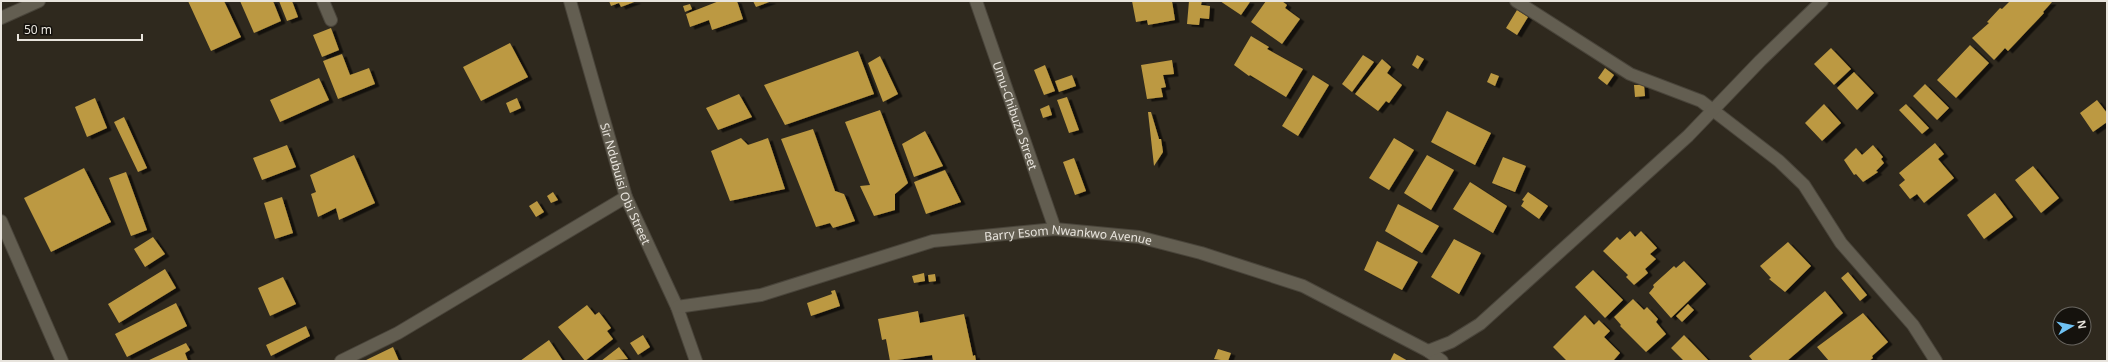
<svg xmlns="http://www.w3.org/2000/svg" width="2108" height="362" viewBox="0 0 2108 362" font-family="'Noto Sans',sans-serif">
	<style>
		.building { fill: #bc9942; filter: url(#shadow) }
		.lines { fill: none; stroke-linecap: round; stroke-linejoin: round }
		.minor-casing { stroke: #49443a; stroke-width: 14 }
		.minor { stroke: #635e51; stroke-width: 12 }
		.labels { text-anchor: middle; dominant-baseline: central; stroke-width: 4; stroke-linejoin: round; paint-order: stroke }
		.street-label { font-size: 12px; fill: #e8e4dd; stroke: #15120d }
	</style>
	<defs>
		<filter id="shadow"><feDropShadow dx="4.5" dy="2.5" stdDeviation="0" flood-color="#0009"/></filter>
	</defs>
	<rect width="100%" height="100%" fill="#2f291e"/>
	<path class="building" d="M188,1H224L241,37L211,51Z
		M240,1H273L281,21L254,33Z
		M279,1H292L298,17L287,21Z
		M609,1H637L621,7L619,3L611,6Z
		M719,1H737L743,19L712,30L709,20L690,27L686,14Z
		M753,1H772L756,7Z
		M1132,1H1172L1175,20L1148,25L1147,20L1136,22Z
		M1189,1H1202L1201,5L1210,6L1209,19L1200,18L1199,25L1187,24Z
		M1220,1H1249L1250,2L1241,15Z
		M1266,1H1282L1287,5L1285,8L1300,19L1282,44L1251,22Z
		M2010,1L2052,2L2043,12L2044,13L2008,51L2005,48L1994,60L1972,38L1989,23L1987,22L2000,8L2002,9Z
		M690,4L692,9L685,12L683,6Z
		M1517,10L1528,17L1517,35L1506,28Z
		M331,28L339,50L322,57L313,35Z
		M1251,36L1269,47L1267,49L1303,69L1286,97L1250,75L1249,76L1234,65Z
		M510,43L528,77L481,101L463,67Z
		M1970,45L1989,63L1956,98L1937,80Z
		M1831,48L1851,69L1834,85L1814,64Z
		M858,51L874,94L785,125L764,85Z
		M342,54L350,75L369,68L375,84L338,99L323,61Z
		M1363,55L1374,62L1352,92L1342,84Z
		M1417,55L1424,59L1418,69L1412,65Z
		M880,56L898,94L883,102L868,63Z
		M1382,59L1391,67L1387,73L1402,85L1389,103L1386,101L1378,111L1355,94Z
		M1172,60L1174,74L1163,75L1166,87L1161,88L1163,97L1147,99L1141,65Z
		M1045,65L1055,91L1044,95L1034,70Z
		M1605,68L1614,75L1607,85L1598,78Z
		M1854,72L1874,93L1857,110L1837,88Z
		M1491,73L1499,76L1495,86L1487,82Z
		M1072,75L1076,86L1059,92L1055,81Z
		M1313,75L1329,85L1298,136L1282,126Z
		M319,78L329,100L280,122L270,100Z
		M1925,84L1949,108L1937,120L1913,96Z
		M1634,85H1644L1645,96L1635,97Z
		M739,94L752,117L718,130L706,108Z
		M1067,97L1079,130L1069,133L1057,100Z
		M95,98L107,128L87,137L75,107Z
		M517,98L521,108L510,113L506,103Z
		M2097,100L2107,113V122L2093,132L2080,113Z
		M1824,104L1841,123L1822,141L1805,123Z
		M1906,104L1929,128L1922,134L1899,110Z
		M1049,105L1052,115L1043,118L1040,109Z
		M880,110L908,183L895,194V210L874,216L860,186L870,185L845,122Z
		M1447,111L1491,133L1475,165L1431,142Z
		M1148,112H1151L1159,139H1161L1163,152L1154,166Z
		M124,117L147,168L138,172L114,122Z
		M813,129L835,191L844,194L855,221L833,228L830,223L816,227L781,139Z
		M925,131L943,166L914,177L902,144Z
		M741,138L748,145L768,138L785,189L730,201L711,151Z
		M1394,138L1414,150L1389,190L1369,178Z
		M1935,143L1944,154L1938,159L1954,178L1924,203L1917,194L1910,199L1899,185L1905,180L1899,173Z
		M287,145L296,167L262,180L253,158Z
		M1873,145L1883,157L1881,159L1884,163L1876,171L1878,172L1863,182L1856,174L1854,175L1844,160L1856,148L1862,155Z
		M354,155L375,203L339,220L336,208L318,217L311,194L316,192L310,175Z
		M1427,155L1454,170L1431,210L1404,193Z
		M1503,157L1526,166L1515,192L1492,183Z
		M1074,158L1086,191L1075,195L1063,162Z
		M2033,166L2059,198L2041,213L2015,180Z
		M84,168L111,222L51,252L24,198Z
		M945,170L961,202L926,214L914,182Z
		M126,172L147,230L131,236L109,178Z
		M1470,182L1507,206L1493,233L1453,209Z
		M553,192L558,200L551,203L547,196Z
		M1528,192L1548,206L1539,219L1521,206L1524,201L1522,200Z
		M1995,193L2013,217L1984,239L1967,215Z
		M282,197L293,233L275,239L264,203Z
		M537,201L544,212L536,217L529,206Z
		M1398,204L1439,226L1422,253L1385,231Z
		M1630,231L1635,237L1641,231L1657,248L1650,254L1656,259L1645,269L1648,273L1634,285L1626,277L1628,275L1603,251L1617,237L1620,240Z
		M153,237L165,254L145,267L134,249Z
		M1454,239L1481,253L1459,294L1431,277Z
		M1377,241L1418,262L1402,290L1364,270Z
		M1788,242L1811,266L1785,292L1769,279L1771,278L1760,266Z
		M1684,261L1706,284L1671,318L1649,293L1654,287L1653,285L1674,266L1676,268Z
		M165,269L176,288L119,323L108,304Z
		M1593,270L1623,300L1605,318L1575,287Z
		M1848,272L1867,295L1860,301L1841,278Z
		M924,273L925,281L914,283L912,276Z
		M935,274L936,281L929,282L928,275Z
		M283,277L296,304L270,316L258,288Z
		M835,290L840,306L811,316L807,303L832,294L831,291Z
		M1825,291L1843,313L1787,361H1753L1749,356Z
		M1633,299L1644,310L1647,307L1658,319L1656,322L1666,334L1646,352L1620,326L1621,325L1614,317Z
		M176,303L187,326L127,357L115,334Z
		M1688,304L1694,310L1682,322L1676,316Z
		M587,305L595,315L599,312L611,328L607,331L613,339L585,361L558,327Z
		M918,311L920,323L964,314L973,356L975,355L976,361H933L932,355L890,361L886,339L882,340L878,319Z
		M1863,313L1888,342L1872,356L1873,358L1869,361H1829L1817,347Z
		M1585,315L1594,325L1599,320L1610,331L1604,337L1620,353L1613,361H1567L1553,347Z
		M306,326L310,336L271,356L266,345Z
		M643,335L650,347L638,355L630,343Z
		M1684,335L1709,361H1684L1671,348Z
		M549,340L563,361H520Z
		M186,343L190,350L185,353L188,361H147Z
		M393,347L399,361H364Z
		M619,347L628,359L601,361Z
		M1218,349L1231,353L1228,361L1214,359Z
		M1394,353L1408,361H1390Z"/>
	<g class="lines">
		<g class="minor-casing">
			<g id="minor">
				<path d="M323,1L331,20"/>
				<path id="s1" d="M570,1L626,197L677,307L696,361"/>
				<path id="s2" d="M976,1L1055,229"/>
				<path d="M1516,1L1630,74L1701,101L1779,161L1804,185L1841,243L1913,325L1936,361"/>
				<path d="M1,18L39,1"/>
				<path d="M1,221L62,361"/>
				<path id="s3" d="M677,307L761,295L933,241L1055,229L1139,237L1201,253L1303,286L1428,351L1442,361"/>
				<path d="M1428,351L1451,342L1480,324L1688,136L1760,61L1822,1"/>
				<path d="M341,361L398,333L626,197"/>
			</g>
		</g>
		<use href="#minor" class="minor"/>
	</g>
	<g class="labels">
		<g class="street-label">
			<text stroke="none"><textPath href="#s2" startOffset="121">Umu-Chibuzo Street</textPath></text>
			<text stroke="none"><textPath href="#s1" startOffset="191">Sir Ndubuisi Obi Street</textPath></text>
			<text stroke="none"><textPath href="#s3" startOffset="401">Barry Esom Nwankwo Avenue</textPath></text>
		</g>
	</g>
	<rect width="2108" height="362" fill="none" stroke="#e8e4dd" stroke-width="4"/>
	<g transform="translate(2072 326) rotate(81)"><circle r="19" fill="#15120d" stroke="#696660"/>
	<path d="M0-3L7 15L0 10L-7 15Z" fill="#6fc2f4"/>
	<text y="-6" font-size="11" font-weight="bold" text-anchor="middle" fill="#e8e4dd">N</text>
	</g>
	<path d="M18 34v6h124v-6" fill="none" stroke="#e8e4dd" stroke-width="2"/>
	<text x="24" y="34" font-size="12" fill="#e8e4dd" stroke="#15120d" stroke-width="3" paint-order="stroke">50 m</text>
</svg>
